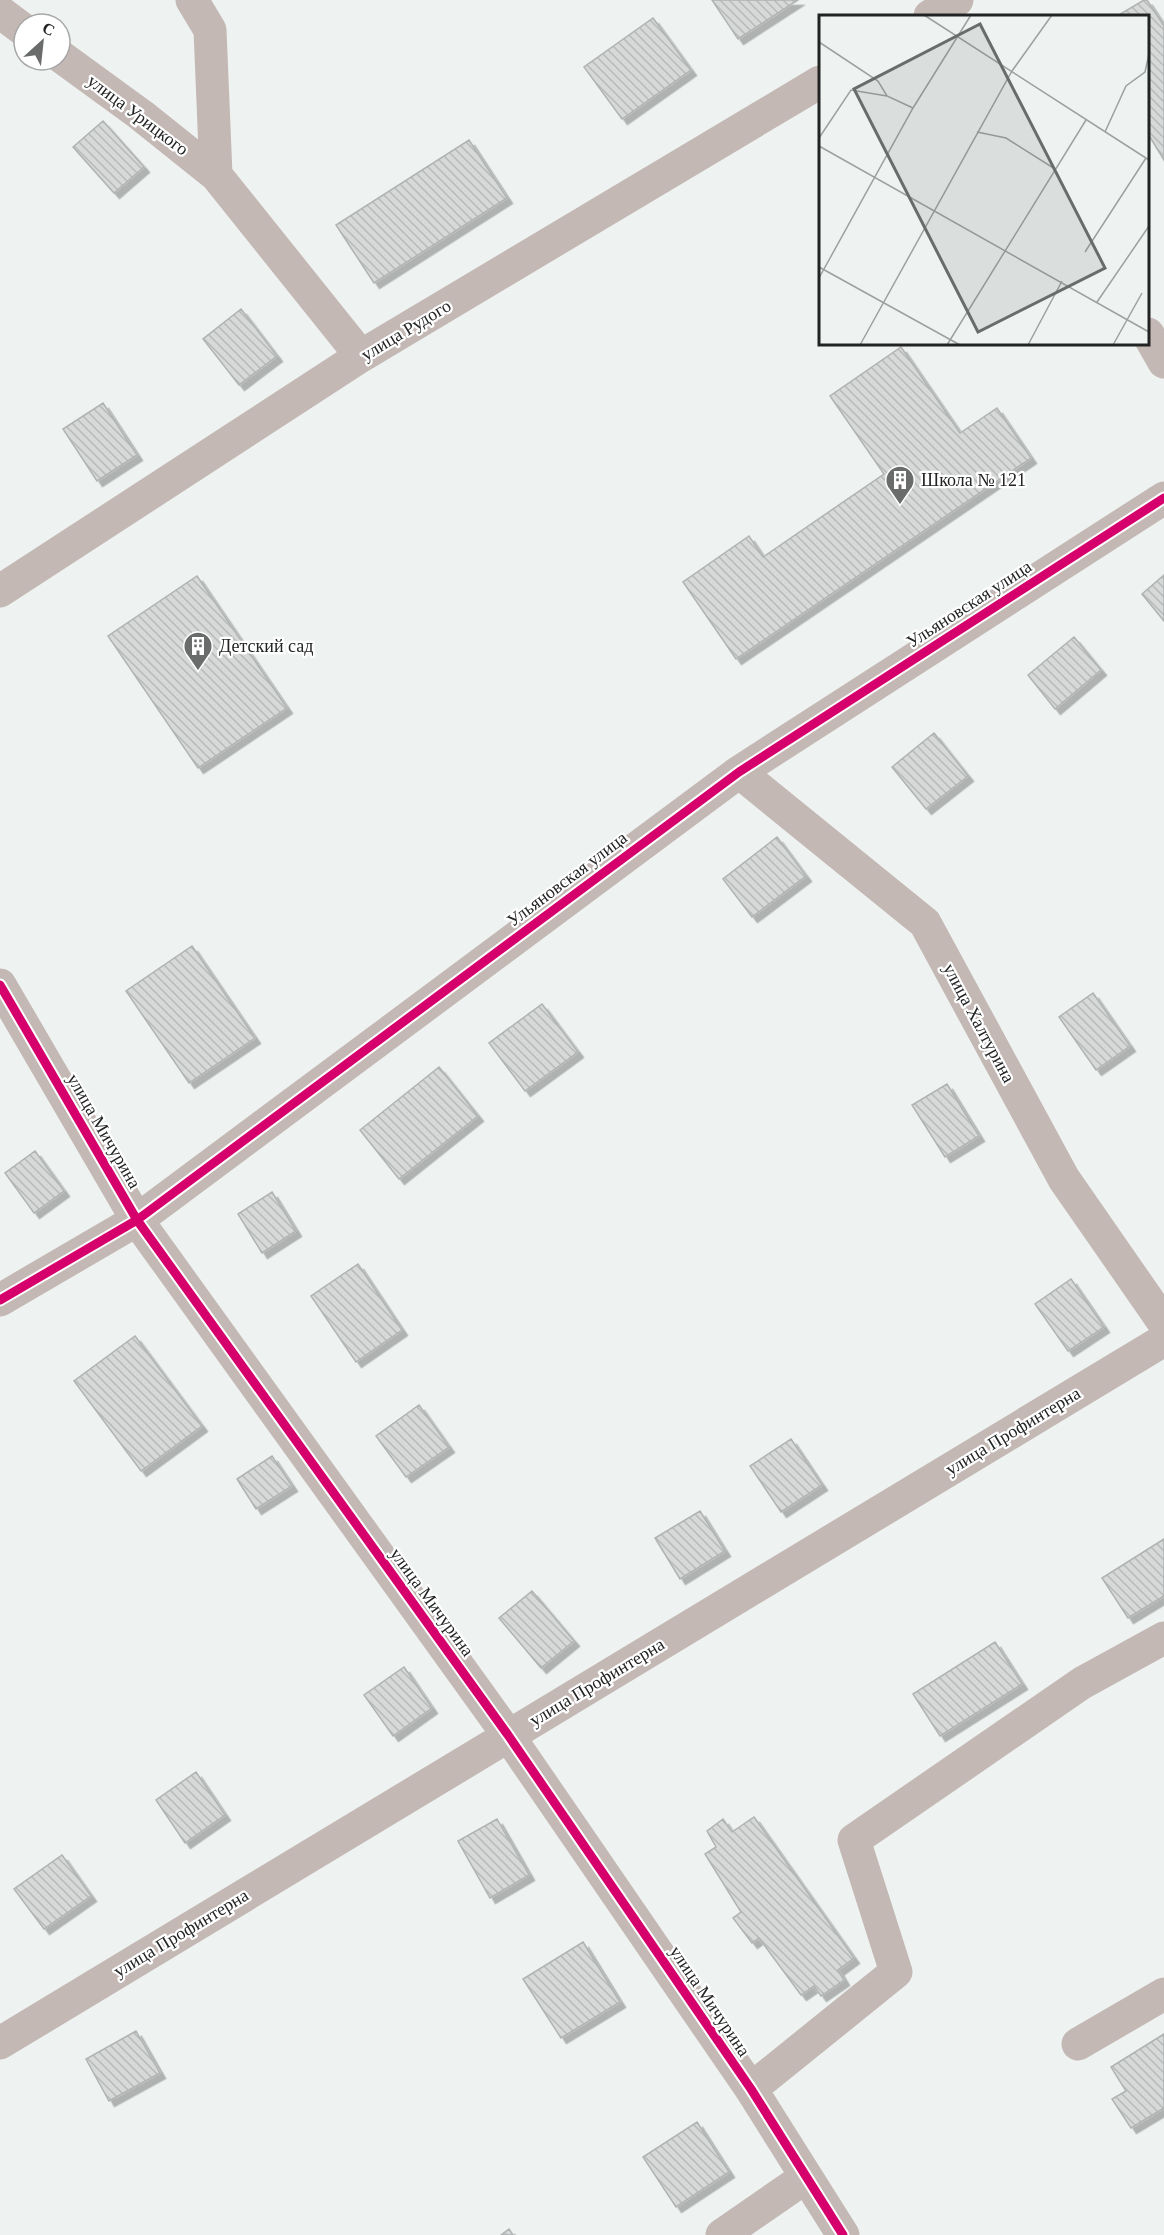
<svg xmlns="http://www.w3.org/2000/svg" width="1164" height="2235" viewBox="0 0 1164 2235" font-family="'Times New Roman',serif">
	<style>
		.building { fill: url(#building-back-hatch); stroke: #b0b3b2; stroke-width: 1.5; filter: url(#shadow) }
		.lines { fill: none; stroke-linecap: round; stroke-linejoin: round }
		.minor { stroke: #c4b8b5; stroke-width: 33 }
		.cycleway-casing { stroke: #fff; stroke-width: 13 }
		.cycleway { stroke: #d6006c; stroke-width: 9 }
		.labels { text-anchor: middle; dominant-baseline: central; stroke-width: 4.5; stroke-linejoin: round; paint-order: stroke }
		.street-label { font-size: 18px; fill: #222423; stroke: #fff }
		.poi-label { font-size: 18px; fill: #222423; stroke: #fff; text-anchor: start }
		.inset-road { fill: none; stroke: #9ca09f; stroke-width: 1.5 }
		.view { fill: #696c6b; fill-opacity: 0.15; stroke: #696c6b; stroke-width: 3 }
		.inset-edge { fill: none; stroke: #222423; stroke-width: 3 }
	</style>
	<defs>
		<pattern id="building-back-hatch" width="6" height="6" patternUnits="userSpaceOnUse" patternTransform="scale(1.5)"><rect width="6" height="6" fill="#d6d9d8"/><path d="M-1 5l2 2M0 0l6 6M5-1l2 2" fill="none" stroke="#b7bab9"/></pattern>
		<filter id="shadow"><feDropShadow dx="5.5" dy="5.5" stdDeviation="0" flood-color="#0004"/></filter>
	</defs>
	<rect width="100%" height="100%" fill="#eef3f1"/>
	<path class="building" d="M712,0H798L738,39Z
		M1144,0H1147L1164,26V160L1148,134V16H1117Z
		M653,18L691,70L622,119L584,67Z
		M103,121L144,167L114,193L73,147Z
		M469,140L507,198L374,283L336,225Z
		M241,309L277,356L239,385L203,339Z
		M901,347L960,433L997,408L1031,458L736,659L683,582L749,536L763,557L884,474L830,396Z
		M103,403L137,455L97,481L63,429Z
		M1164,575V621L1142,594Z
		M197,576L287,708L198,768L108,636Z
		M1074,637L1101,670L1055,709L1028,675Z
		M934,733L968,776L926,809L892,767Z
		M777,837L806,876L752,917L723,879Z
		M192,946L255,1038L189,1083L126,991Z
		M1093,993L1130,1046L1096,1070L1059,1017Z
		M542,1004L578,1052L525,1091L489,1043Z
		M439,1067L478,1116L399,1179L360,1130Z
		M947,1084L979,1136L945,1157L912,1105Z
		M35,1151L64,1191L34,1213L5,1173Z
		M272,1192L296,1231L262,1253L238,1214Z
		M358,1264L402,1330L356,1362L311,1296Z
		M1071,1279L1104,1327L1068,1351L1035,1304Z
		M135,1336L202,1426L141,1471L74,1381Z
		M419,1405L449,1447L406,1477L376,1436Z
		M791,1439L822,1485L781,1512L750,1466Z
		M272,1456L292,1486L256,1509L237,1479Z
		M700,1511L725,1551L680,1579L655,1538Z
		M1164,1539V1596L1128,1618L1102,1578Z
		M532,1591L574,1641L541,1668L499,1618Z
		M995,1642L1022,1684L940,1736L913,1694Z
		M404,1667L432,1708L393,1736L364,1695Z
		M196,1772L225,1815L185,1843L156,1800Z
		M754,1817L854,1958L838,1970L844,1980L821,1996L814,1986L801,1995L759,1938L752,1943L733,1918L741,1912L705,1854L716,1847L707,1831L723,1819L732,1832Z
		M497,1819L529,1875L490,1898L458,1841Z
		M62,1855L91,1896L44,1929L14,1889Z
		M583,1942L620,2002L561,2038L523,1979Z
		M136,2031L160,2073L109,2101L86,2059Z
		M1164,2034V2108L1131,2128L1112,2099L1126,2091L1111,2067Z
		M697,2122L729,2172L676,2207L643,2157Z
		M509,2229L513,2235H501Z"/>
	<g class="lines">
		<path class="minor" d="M192,0L210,30L216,175L361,356
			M0,12L24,30
			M930,16L957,0
			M60,56L141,115L216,175
			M1148,334L1164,362
			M0,591L361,356L820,82
			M739,772L925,923L1064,1179L1164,1323
			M0,985L137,1220L508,1735L751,2089L843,2235
			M0,1300L137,1220L739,772L1164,498
			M0,2043L1164,1340
			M1078,2044L1164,1994
			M751,2089L896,1972L854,1840L1082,1683L1164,1638
			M722,2235L806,2177"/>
		<g class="cycleway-casing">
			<path id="cycleway" d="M0,985L137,1220L508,1735L751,2089L843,2235
				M0,1300L137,1220L739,772L1164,498"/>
		</g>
		<use href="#cycleway" class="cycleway"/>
	</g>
	<defs>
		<g id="building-pin" transform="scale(1.5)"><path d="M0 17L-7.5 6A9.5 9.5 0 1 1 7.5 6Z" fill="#696c6b" stroke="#fff"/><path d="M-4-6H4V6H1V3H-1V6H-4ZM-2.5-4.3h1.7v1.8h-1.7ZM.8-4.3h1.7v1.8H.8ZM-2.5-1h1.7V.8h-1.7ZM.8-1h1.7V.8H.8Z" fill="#fff"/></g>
	</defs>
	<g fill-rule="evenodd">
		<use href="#building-pin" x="900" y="480"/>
		<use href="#building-pin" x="198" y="646"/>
	</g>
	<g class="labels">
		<g class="street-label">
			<text transform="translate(138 115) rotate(37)">улица Урицкого</text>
			<text transform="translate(406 330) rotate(-31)">улица Рудого</text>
			<text transform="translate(969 604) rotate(-33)">Ульяновская улица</text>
			<text transform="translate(567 879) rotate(-37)">Ульяновская улица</text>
			<text transform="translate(979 1023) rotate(62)">улица Халтурина</text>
			<text transform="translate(104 1131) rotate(60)">улица Мичурина</text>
			<text transform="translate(1013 1431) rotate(-31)">улица Профинтерна</text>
			<text transform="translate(432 1602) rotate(54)">улица Мичурина</text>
			<text transform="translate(597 1682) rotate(-31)">улица Профинтерна</text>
			<text transform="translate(181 1933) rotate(-31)">улица Профинтерна</text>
			<text transform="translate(710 2001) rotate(56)">улица Мичурина</text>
		</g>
		<g class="poi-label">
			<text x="921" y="480">Школа № 121</text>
			<text x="219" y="646">Детский сад</text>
		</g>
	</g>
	<g transform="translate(819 15)">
		<rect width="330" height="330" fill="#eef3f1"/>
		<path class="inset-road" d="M105,0L330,145M0,27L59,66L68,81L94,93M158,117L187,123L236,154M286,117L307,71L326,57L330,39M0,123L32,75L68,81M0,131L330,317M266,237L327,143M0,252L141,330M0,263L94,93L152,0M278,287L330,211M41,330L193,56L233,0M128,330L267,105M209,330L243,266M294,330L323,278"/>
		<path class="view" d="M161,9L286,253L159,317L35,74Z"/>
		<rect width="330" height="330" class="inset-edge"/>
	</g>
	<g transform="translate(42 42) rotate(27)"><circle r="28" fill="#ffffff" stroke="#a7a7a7" stroke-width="1.5"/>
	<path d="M0-4.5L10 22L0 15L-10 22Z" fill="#696c6b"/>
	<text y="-9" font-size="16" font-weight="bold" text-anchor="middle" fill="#222423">С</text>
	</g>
</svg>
